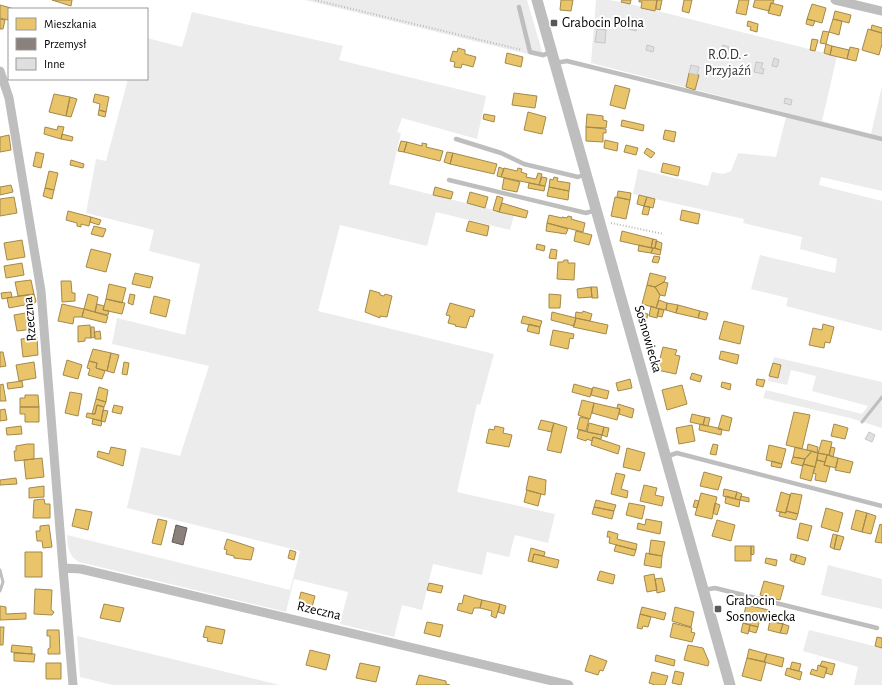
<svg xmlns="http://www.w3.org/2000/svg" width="882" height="685" viewBox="0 0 882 685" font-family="'Alegreya Sans',sans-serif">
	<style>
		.green { fill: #ececec }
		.homes { fill: #e9c46a; stroke: #a3894a }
		.industry { fill: #8a817c; stroke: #615a57 }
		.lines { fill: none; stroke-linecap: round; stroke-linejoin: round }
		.stream { stroke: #bfbfbf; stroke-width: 3 }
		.building { fill: #dfdfdf; stroke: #c7c7c7 }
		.path { stroke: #b9b9b9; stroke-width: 2; stroke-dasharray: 1 2; stroke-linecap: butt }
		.service { stroke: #bebebe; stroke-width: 4.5 }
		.minor { stroke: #bebebe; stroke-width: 9 }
		.tertiary { stroke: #bebebe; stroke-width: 11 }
		.poi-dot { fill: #595959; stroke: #fff; stroke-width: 1.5 }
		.labels { text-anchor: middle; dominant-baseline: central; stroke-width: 4; stroke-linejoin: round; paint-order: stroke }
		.poi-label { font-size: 14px; fill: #000; stroke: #fff; text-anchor: start }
		.park-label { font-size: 14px; fill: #333; stroke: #fff }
		.street-label { font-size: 14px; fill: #000; stroke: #fff }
	</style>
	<rect width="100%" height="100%" fill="#fff"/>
	<path class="green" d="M305,0H527L544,58Z
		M596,0H610L630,4L837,56L822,121L871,134L882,86V191L821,177L819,185L882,201V331L786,306L788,298L751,289L760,255L835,273L837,259L800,249L802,237L743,223L744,219L633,194L638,169L708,186L712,172L723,174L731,171L738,153L776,157L787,113L591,63Z
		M192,12L343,46L339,60L486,96L477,139L402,118L397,132L401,133L389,184L514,215L510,230L436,212L427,246L340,225L318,311L494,354L480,405L477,404L457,492L555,514L548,543L515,535L509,557L487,552L482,575L433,564L422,610L402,605L394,637L340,624L348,592L294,579L286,612L79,562C68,556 68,547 67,535L290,590L300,551L127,508L141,447L180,456L209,366L112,344L117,318L185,335L200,264L149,251L154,230L86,213L96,159L106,161L128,79H147V38L182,47Z
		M774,357L882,382V428L850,418L763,398L766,390L862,414L868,406L812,391L816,376L791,370L787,385L768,381Z
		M828,565L882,579V609L821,595Z
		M809,630L882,648V685H854L858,667L803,651Z
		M77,636L280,685H113L80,677Z"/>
	<path class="homes" d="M52,0H72L71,6Z
		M561,0H573L571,11L560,10Z
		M622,0H631L630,4L621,2Z
		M639,0H657L655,11L641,8L642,2H639Z
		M657,0H662L660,10L656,9Z
		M684,0H692L689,13L682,11Z
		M739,0H749L746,15L736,13Z
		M755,0H774L773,3H771L769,11L753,7Z
		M771,3L783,6L780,16L768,13Z
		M812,4L826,8L822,23L807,19Z
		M0,5L11,8L9,9L8,20L0,18Z
		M835,11L851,15L849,23L833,19Z
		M0,19L5,20L3,29H0Z
		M807,19L815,21L813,26L806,24Z
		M833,19L842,21L839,35L829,32Z
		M748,21L758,24L757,32L750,30L751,27L747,26Z
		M872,25L882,28V33L871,30Z
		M868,29L882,33V44L879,55L862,50Z
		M823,31L829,32L826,44L820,43Z
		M812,39L818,40L815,51L810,50Z
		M826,44L832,46L830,55L824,53Z
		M832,46L849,50L847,59L830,55Z
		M850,47L859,49L856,61L847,59Z
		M458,48L465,50V54L476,57L473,67L462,64L461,68L454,67L455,62L450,61L453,51L457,52Z
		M507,53L523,57L521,67L505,63Z
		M689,73L699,75L695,90L686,87Z
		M615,85L630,89L625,109L610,105Z
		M514,93L537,96L535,108L512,105Z
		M54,94L70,97L66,116L49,112Z
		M95,94L109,97L106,112L99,110L100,104L93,102Z
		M70,97L77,99L71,117L66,116Z
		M99,110L106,112L105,117L98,115Z
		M528,112L546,117L542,134L524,130Z
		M484,114L495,116L494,122L483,119Z
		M587,114L603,116V120L607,121L606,128L586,127Z
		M622,120L644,125L643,131L621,126Z
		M58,126L64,127L61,139L44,134L45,127L57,130Z
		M586,127L606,129V133H603V142L586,141Z
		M665,130L676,132L674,142L663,139Z
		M62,134L73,137L72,141L61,139Z
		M9,135L11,150L0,152V137Z
		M605,140L618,143L617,151L604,148Z
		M401,141L407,142L404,152L398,151Z
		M407,142L422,146V143L427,144L426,147L443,151L440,161L404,152Z
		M626,145L638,148L636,155L624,152Z
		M647,148L655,153L651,158L644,153Z
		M36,152L44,154L41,168L33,166Z
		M447,152L453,153L450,164L444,162Z
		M453,153L497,164L494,174L450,164Z
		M71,160L84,164L83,168L70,165Z
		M663,163L680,167L678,176L661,172Z
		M499,167L504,169L501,177L497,176Z
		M504,168L517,171L518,168L522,169L521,172L527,174L526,177L536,179L538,173L542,174L539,185L501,177Z
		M49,171L58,173L54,190L45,188Z
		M542,177L547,178L545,186L539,185Z
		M554,177L558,178L557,181L570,183L569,191L549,187L550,179L553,180Z
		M504,178L520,182L517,192L502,189Z
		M529,183L545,186L544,191L528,188Z
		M11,185L13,192L0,195V187Z
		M435,187L453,192L451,199L433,195Z
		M549,187L569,191L568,200L547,196Z
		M45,188L54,190L52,199L43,196Z
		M618,191L631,193L630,200L617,197Z
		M470,192L488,197L485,208L467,203Z
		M639,195L647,197L644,206L637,204Z
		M497,196L503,198L499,212L493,210Z
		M14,197L17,213L0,216V199Z
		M615,197L630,200L626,219L611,216Z
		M647,197L655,199L653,208L644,206Z
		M502,203L528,211L526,218L499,212Z
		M644,206L650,207L648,215L642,214Z
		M682,210L700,214L698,224L680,220Z
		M68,211L91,217L89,226L81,224V227L77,226V223L66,220Z
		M549,215L562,218V217L567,218L568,216L572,217L571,219L585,223L583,232L547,223Z
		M91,217L101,220L99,225L90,222Z
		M469,221L489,226L487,236L466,231Z
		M547,223L568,229L566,234L546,231Z
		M94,226L106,229L103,237L91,234Z
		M576,231L592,235L589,245L574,241Z
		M622,231L653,239L651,248L620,241Z
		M653,239L657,240L655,248H651Z
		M22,240L25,257L7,260L4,243Z
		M656,241L662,243L661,250L655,248Z
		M537,244L545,246L544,251L536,249Z
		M639,245L653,248L651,253L638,251Z
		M653,248L661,250L660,255L651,253Z
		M91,249L111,254L106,272L86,267Z
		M551,249L557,250L556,259L549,258Z
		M654,256L660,257L658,263L652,262Z
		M564,260H568V263H575L574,280L557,279L558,262H563Z
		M22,263L24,275L6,278L4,266Z
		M135,273L153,277L150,288L132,284Z
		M650,273L666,277L664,282L655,287L647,285Z
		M31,280L34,294L18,296L15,282Z
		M61,281H71L72,293H75V301L62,302Z
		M664,282L668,283L665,296L660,295L655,287Z
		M109,284L126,288L122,303L106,299Z
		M647,285L655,287L660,295L656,308L642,304Z
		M591,287L592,297L578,298L577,289Z
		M591,287H597L598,298H592Z
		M370,290L380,293V295L384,296L385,294L392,296L387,317L380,316V318L365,312Z
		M11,292L12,297L2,299L1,293Z
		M34,294L36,301L35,303L9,308L7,298Z
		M88,294L98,297L95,312L84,309Z
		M130,294L135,295L133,305L128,303Z
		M549,294L561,295L560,308H549Z
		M154,296L170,300L166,317L150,313Z
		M106,299L125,303L122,314L103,310Z
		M659,300L667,303L666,310L656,308Z
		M450,303L475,310L473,317L470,316L466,328L455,326L456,325L448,323L450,316L446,315Z
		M667,303L678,305L676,313L666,310Z
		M62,304L84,309L82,317H74L73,324L58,321Z
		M97,304L104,306L103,310L109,311L108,315L95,312Z
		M678,305L700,311L698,318L676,313Z
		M651,306L659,309L657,318L649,316Z
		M84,309L108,316L106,323L82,317Z
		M659,309L664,310L662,317L657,316Z
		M583,311L592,314L590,321L575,318L576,312L582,313Z
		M700,311L708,313L706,320L698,318Z
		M31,312L33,329L17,331L14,315Z
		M552,312L576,318L574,326L551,320Z
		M641,312L648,314L645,325L639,324Z
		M523,316L542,321L540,327L521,323Z
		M576,318L608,325L606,334L573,327Z
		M724,321L744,326L740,344L719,339Z
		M529,324L540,327L539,334L527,331Z
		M823,324L834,327L830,343L825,342L824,348L809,345L813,328L822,330Z
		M90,325L91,338H85V341L78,342V326Z
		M91,327H94L95,337L91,338Z
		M553,330L574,334L573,339L570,338L568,349L550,345Z
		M100,331L101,339H95L94,332Z
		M37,337L38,355L23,357L21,339Z
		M663,347L677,350L675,355L680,356L676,374L657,370Z
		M93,349L111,353L107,371L96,368L97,363L89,361Z
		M721,351L739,355L737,364L719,359Z
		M0,352H3L6,366L0,367Z
		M111,353L119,355L114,373L107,371Z
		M67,360L82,365L78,379L63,375Z
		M89,361L97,363L96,368L105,371L102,379L88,375L90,369L87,368Z
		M34,362L36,378L19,381L16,365Z
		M124,362L129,363L127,375L122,374Z
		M773,363L781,365L778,378L769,376Z
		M692,373L702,376L700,382L690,379Z
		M630,379L632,388L618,391L616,383Z
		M757,379L765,380L763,387L756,385Z
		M22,381L23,387L8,389L7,383Z
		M722,382L731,384L730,390L721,387Z
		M3,384L6,401H0V385Z
		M574,384L592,389L590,397L572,392Z
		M682,385L687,404L667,410L662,390Z
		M99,387L108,390L106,402L96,399Z
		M593,387L609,391L607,399L591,395Z
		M70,392L82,394L78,416L65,413Z
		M25,395H38L39,407H20V398H25Z
		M96,399L106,402L104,407L97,405L95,414H92Z
		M582,400L594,403L590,419L578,415Z
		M594,403L620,409L617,420L592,413Z
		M618,404L634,409L632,418L619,414L620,409L617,408Z
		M97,405L104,407L101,421L86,417L87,413L95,414Z
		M114,405L123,407L121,414L112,412Z
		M20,407H39V422H25V414H20Z
		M5,409L7,420L0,421V410Z
		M103,410L108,411L105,422L101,421Z
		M794,412L810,415L802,449L786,445Z
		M692,414L705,417L703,425L690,422Z
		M722,415L732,418L729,431L718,429Z
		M580,417L589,419L586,431L577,429Z
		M705,417L710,418L708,426L703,425Z
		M93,419L102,421L101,426L92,424Z
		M541,420L554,423L551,432L538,429Z
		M554,423L567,427L561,453L547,450Z
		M589,423L604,427L602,435L587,432Z
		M700,424L722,429L721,435L699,430Z
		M834,424L848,428L845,439L831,436Z
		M692,425L695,441L679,444L676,428Z
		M21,426L22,434L7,435L6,428Z
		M495,426L504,428L503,433L512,435L509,447L486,443L489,429L494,430Z
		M604,427L609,428L607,437L602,435Z
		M579,430L602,435L601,439L593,437L592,441L587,439L586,441L577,438Z
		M593,437L620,446L618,454L591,445Z
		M822,440L832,442L829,455L818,453Z
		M27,444H34V459L15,461L14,451H16V446Z
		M713,444L718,445L716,455L710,454Z
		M808,444L818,447L817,453L807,450Z
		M769,445L786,449L782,464L766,460Z
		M111,447L126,450L123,466L97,457L98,451L109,454Z
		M795,447L807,450L812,451L805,459L793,457Z
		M831,447L835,448L833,457L829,455Z
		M627,448L645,453L640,471L623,467Z
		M812,451L818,453L815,467L803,464L805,459Z
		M818,453L827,455L825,462L817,460Z
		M827,455L838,458L836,468L824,465Z
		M793,457L805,459L803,466L791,463Z
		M42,458L44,477L26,479L24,460Z
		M838,458L853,462L850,473L835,470Z
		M817,460L825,462L824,465L830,467L826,482L815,480L816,474L813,473Z
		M772,461L782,464L781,468L771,466Z
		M803,464L815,467L811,481L800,478Z
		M704,472L722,477L718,490L700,486Z
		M616,473L625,475L621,489L628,491L627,498L611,494Z
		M529,476L546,480L545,495L526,490Z
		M16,478L17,484L0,485V480Z
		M644,485L657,488L655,495L664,497L662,506L640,501Z
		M44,486V497L29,498V488Z
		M724,489L737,492L735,499L723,496Z
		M527,490L541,494L538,506L524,502Z
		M737,492L742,494L740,500L735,499Z
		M781,492L790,495L786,513L776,511Z
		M701,493L717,497L712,519L695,515Z
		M791,493L802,495L798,514L786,511Z
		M726,496L740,500L739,507L725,503Z
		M741,496L749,498V502L740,500Z
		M44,499L45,504H50V518H33L34,500Z
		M596,500L616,505L614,511L594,507Z
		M695,500L699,501L697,508L693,507Z
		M629,503L645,506L642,519L626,515Z
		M715,503L720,505L717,515L713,513Z
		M594,507L614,511L612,519L592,514Z
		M826,508L843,513L838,532L821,527Z
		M76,509L92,512L88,530L72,526Z
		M856,510L867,513L862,532L851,529Z
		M786,511L798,514L796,520L779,516L780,512L786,513Z
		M867,513L876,516L871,534L862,532Z
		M158,519L167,521L161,545L152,543Z
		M646,519L662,522L660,534L637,529L638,523L645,525Z
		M717,520L735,525L731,541L712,536Z
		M800,523L812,526L808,541L797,538Z
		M880,524L882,525V543L875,542Z
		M49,525L52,547L43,548L42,541H37L36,531H40V526Z
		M608,531L618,534L617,539L637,544L636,550L609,543L610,537H607Z
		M833,534L837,535L834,549L830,547Z
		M837,535L844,537L840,550L834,549Z
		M227,539L254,548L251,560L234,558V556L226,554L227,550L224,549Z
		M651,540L665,542L662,556L649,554Z
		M616,545L636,550L634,556L614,551Z
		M735,546H751V561H735Z
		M751,546H754V554L751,555Z
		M531,548L545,552L544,556L534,554L532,562L528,561Z
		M290,550L296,552L294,560L288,558Z
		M25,552H42V577H25Z
		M646,553L662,556L661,568L644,565Z
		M534,554L559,560L557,568L532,562Z
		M791,554L797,555L794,562L790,560Z
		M797,555L806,558L804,565L794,562Z
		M766,558L777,560L776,566L765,563Z
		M600,571L615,575L613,584L597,580Z
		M654,574L657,590L647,592L644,576Z
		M662,578L665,591L657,593L655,579Z
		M764,581L784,586L780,600L760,595Z
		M429,583L443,586L441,593L427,590Z
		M35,589L52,590L51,610L54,612L52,615L34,614Z
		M301,592L315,596L312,607L298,604Z
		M464,595L482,600L480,608H474L472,614L457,610L459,603L462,604Z
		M482,600L500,604L496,618L491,616L492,611L480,608Z
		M104,604L124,608L120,622L100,618Z
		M500,604L506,606L504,614L498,612Z
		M746,605L769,610L767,620L744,615Z
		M0,606L6,607V614L26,613V619L0,620Z
		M642,607L666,613L664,620L640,614Z
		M675,607L694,612L691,627L672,621Z
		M640,614L651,617L648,627L643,626L642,629L637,628Z
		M745,615L760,618L758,627L743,623Z
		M776,615L784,617L783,624L774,622Z
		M770,621L783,624L780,633L768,630Z
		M427,622L443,625L440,637L424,633Z
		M673,623L692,628L691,632L695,633L692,642L670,637Z
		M743,623L750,625L748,634L741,632Z
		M783,624L789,626L787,634L780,633Z
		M750,625L758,627L756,633L749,631Z
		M206,626L225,630L222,644L207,641L208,638L203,637Z
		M0,627H4L3,645H0Z
		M47,630H59L60,654H48V649L50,648V636H47Z
		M877,637L882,638V648L875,646Z
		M12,645L32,647V654L11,652Z
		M688,645L703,648L709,662L708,666L684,660Z
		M749,649L767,654L764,662L747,658Z
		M310,650L330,655L326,670L306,665Z
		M14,653L35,654L34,662L14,661Z
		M767,654L784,658L782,667L764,662Z
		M590,655L607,661L603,671L600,670L598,675L585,671Z
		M656,655L675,660L674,666L655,661Z
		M747,658L766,662L761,681L742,676Z
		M822,661L835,664L832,675L826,673L827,668L820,666Z
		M792,662L801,664L799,671L790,669Z
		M46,663H61V679H46Z
		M360,663L380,667L376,682L356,678Z
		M818,665L827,668L824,678L810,674L812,669L817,671Z
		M787,668L802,672L800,680L785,675Z
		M675,671L684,673L681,685L672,683Z
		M652,672L668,676L665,685H655L649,683Z
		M419,675L446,681V684L450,685H416Z"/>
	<path class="industry" d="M176,525L187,528L183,545L172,542Z"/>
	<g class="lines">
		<path class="stream" d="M862,422L882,397
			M0,570L3,582L0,591"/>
	</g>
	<path class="building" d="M632,18L641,20L639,28H637L636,31L629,29Z
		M597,29L606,30L605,43L595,42Z
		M647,45L654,47L653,52L646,50Z
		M723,45L729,47L727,55L722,54Z
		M774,58L779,60L777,67L772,66Z
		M756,62L763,63L761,68L764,69L763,74L754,72Z
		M691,65L699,67L697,75L689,73Z
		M785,98L792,100L791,105L784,103Z
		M869,432L875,435L872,442L865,439Z"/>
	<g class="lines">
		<path class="path" d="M315,0L522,50
			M611,223L664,234"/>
		<path class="service" d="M519,7L530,52L543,55L552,52
			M555,63L567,61L882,139
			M456,139L501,153L524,164L578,177L586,174
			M449,180L586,213L596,210
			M665,457L677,453L882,506
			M704,590L715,588L877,628"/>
		<path class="minor" d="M835,0L882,11
			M0,71L9,98L41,291L63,568L81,569L569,685
			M63,568L73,685"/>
		<path class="tertiary" d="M537,0L730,685"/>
	</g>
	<g class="poi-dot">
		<rect x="550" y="19" width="8" height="8" rx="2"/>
		<rect x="714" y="605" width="8" height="8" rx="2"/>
	</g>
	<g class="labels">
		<g class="poi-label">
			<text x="562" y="23">Grabocin Polna</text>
			<text x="726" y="601">Grabocin<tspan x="726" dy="16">Sosnowiecka</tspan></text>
		</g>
		<g class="park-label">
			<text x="728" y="55">R.O.D. -<tspan x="728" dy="16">Przyjaźń</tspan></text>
		</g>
		<g class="street-label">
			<text transform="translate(30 319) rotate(-95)">Rzeczna</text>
			<text transform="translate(648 339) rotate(74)">Sosnowiecka</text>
			<text transform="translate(319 611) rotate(13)">Rzeczna</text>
		</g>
	</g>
	<rect x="8" y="8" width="140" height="72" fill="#ffffff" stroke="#999999"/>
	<rect x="16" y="18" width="20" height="12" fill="#e9c46a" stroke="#999999"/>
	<text x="44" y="28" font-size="12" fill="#000000">Mieszkania</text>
	<rect x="16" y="38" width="20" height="12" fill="#8a817c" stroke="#999999"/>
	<text x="44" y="48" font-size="12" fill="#000000">Przemysł</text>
	<rect x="16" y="58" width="20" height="12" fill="#dfdfdf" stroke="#999999"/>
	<text x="44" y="68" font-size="12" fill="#000000">Inne</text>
</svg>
